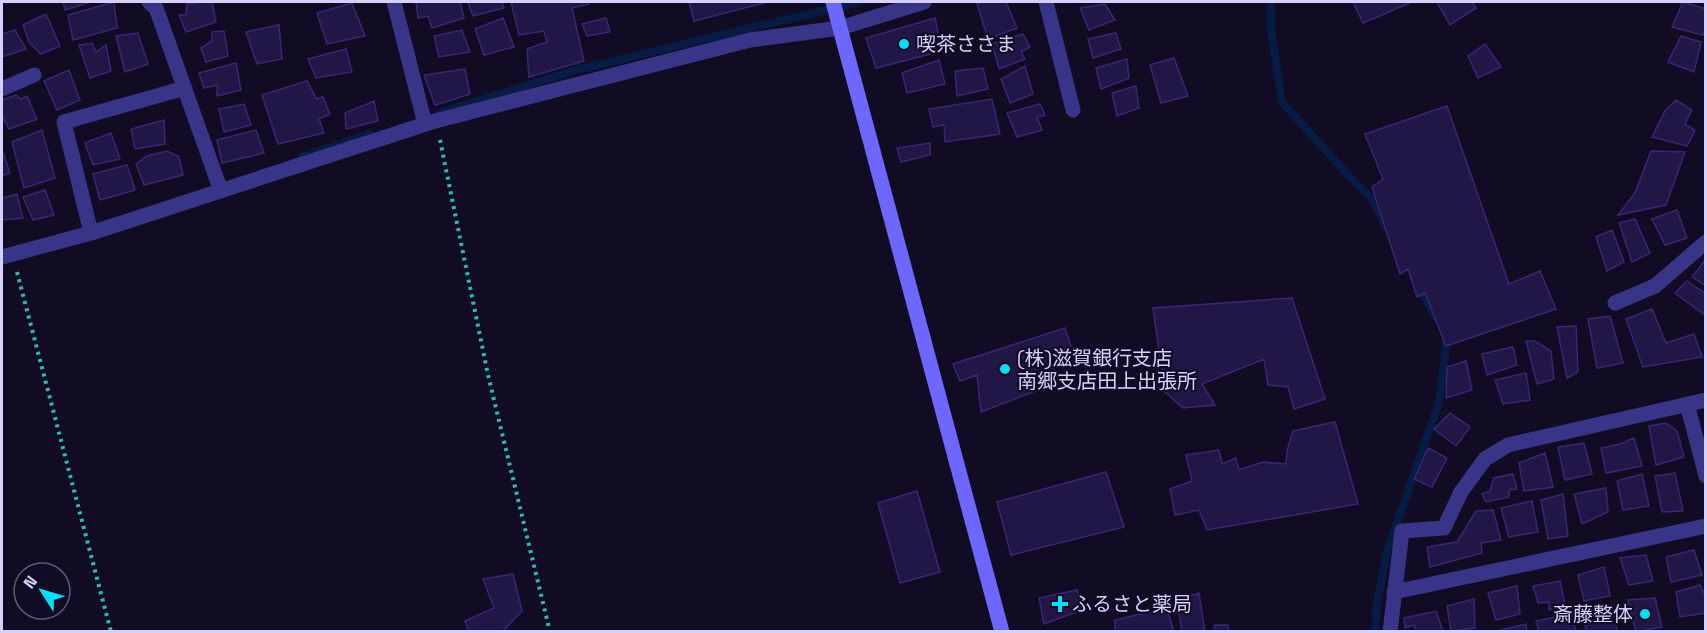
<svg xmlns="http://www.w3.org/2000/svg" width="1707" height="633" viewBox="0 0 1707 633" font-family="'Space Grotesk','Noto Sans JP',sans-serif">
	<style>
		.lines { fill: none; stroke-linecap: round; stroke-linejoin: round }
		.stream { stroke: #061c44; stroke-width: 8 }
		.building { fill: #211747; stroke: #372774; stroke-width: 1.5 }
		.path { stroke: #25bdb6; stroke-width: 4; stroke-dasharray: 3 4.5; stroke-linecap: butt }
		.street { stroke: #383487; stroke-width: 15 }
		.secondary { stroke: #6c67ff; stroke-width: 15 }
		.poi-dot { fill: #00dffb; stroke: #110c24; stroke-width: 2 }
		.labels { text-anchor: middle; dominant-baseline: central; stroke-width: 4.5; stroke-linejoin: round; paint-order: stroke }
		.poi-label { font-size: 20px; fill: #d6d0ff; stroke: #110c24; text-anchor: start }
	</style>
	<rect width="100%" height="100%" fill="#110c24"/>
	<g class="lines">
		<path class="stream" d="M1271,2V30L1282,102L1348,175L1372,199L1387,228
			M439,113L576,70L859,2
			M302,157L370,134
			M1417,285L1439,322
			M1375,632L1377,603L1387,552L1439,402L1445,358L1446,336"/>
	</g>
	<path class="building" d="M63,2H91L65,10Z
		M114,2L117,28L73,40L68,15Z
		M199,2H212L216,22L186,32L179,15H186L187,4Z
		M416,2H460L464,18L432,28L428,16L418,18Z
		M468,2H502L504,8L473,16Z
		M511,2H589V4L572,8L584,61L529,77L527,49L547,42L544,31L519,35Z
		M689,2H768L694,21Z
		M985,2H1006L1017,28L988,39L977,4Z
		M1353,2H1412L1363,23Z
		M1437,2H1472L1476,8L1450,25Z
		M1683,2L1706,9V25L1703,35L1672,27Z
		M352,3L365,36L327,44L317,13Z
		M1105,4L1115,20L1089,30L1080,8Z
		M46,14L60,46L41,54L29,42L23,25Z
		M503,18L514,47L484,55L475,29Z
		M606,18L610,32L587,36L582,24Z
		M935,18L942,51L876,68L866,38Z
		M279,25L282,59L257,64L246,32Z
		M15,30L26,49L2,57V34Z
		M462,30L470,52L439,57L434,36Z
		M224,31L228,56L206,62L201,48L212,41V32Z
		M138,33L148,64L125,72L116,36Z
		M1116,33L1121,49L1093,58L1088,39Z
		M1023,34L1030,47L1021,52L1025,59L999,69L992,44Z
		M1681,36L1701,42L1694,72L1668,62Z
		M92,43L96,52L106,45L111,71L90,78L79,45Z
		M1485,44L1501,67L1478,78L1468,56Z
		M346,49L352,72L316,78L308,59Z
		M1174,58L1188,96L1161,103L1150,65Z
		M1127,59L1129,78L1101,89L1096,68Z
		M939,60L945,84L907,93L902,73Z
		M236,63L241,90L217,96V85L204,88L199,73Z
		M1025,66L1033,94L1010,103L1001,79Z
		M983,68L988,89L957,96L955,71Z
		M465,69L470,94L435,105L424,75Z
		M69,70L80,100L57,110L44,81Z
		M307,81L317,99L323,97L330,114L319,119L324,133L278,144L262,95Z
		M1136,86L1139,108L1117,116L1112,93Z
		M16,95L21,99L27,96L37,119L9,129L2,115V100Z
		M992,99L1000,134L945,142L944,125L933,127L929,109Z
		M1676,100L1692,110L1685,124L1695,130L1687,146L1652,137L1665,111Z
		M374,101L378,121L346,129L345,113Z
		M244,104L251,125L224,132L219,109Z
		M1040,104L1045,115L1037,117L1042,130L1017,137L1007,113Z
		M1447,106L1509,284L1540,271L1556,309L1446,346L1425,293L1417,297L1408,269L1400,274L1372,187L1383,179L1365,134Z
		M164,120L165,144L135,149L131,129Z
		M42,130L55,178L24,188L12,142Z
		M256,130L264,153L222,163L217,140Z
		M111,133L120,159L93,165L85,143Z
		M930,143V155L901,162L897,148Z
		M2,150L10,173L2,176Z
		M167,151L179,157L183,175L144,185L136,164L147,156Z
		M1651,151L1685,152L1666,205L1618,215L1635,193Z
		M127,165L135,190L100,200L93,174Z
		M45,190L54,215L33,220L23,197Z
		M17,194L23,218L2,220V198Z
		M1677,210L1687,238L1665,245L1652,219Z
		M1635,219L1650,253L1632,262L1619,223Z
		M1612,230L1624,262L1607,271L1596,237Z
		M1706,259V286L1692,277Z
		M1687,281L1706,294V316L1675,293Z
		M1292,298L1325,399L1294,409L1288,387L1268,385L1264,359L1202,384L1215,405L1183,408L1165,392L1153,308Z
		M1652,309L1666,343L1694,334L1702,357L1643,367L1626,319Z
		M1610,316L1623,363L1597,368L1588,319Z
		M1576,326L1578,372L1567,378L1557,327Z
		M1065,328L1071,346L1050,356L1059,382L981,412L977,375L960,381L953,364Z
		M1526,341H1535L1551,351L1554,379L1537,384Z
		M1513,347L1517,365L1487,375L1482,354Z
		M1466,361L1472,390L1446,398L1447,367Z
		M1526,373L1530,400L1503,404L1495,380Z
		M1450,413L1470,427L1456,446L1434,429Z
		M1335,422L1358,504L1207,530L1199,510L1175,515L1170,489L1192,481L1186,455L1219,450L1222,464L1236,458L1239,470L1263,462L1286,464L1287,451L1293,431Z
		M1666,423L1677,431L1684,457L1656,465L1649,426Z
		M1634,438L1642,466L1606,473L1601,448L1620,444Z
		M1584,443L1592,474L1565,480L1558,447Z
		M1428,448L1447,458L1432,487L1414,479Z
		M1545,453L1553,487L1524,491L1519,463Z
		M1106,472L1124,527L1011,555L997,502Z
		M1675,473L1683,511L1662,512L1655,476Z
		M1513,474L1517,489L1509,490V497L1486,502L1482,494L1490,491L1494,478Z
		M1642,474L1649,506L1623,510L1617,481Z
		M1606,488L1608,512L1582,524L1574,494Z
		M917,491L940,572L900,583L878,503Z
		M1563,494L1568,536L1548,539L1541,500Z
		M1532,501L1538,532L1509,537L1501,508Z
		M1493,510L1501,540L1481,543L1482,553L1430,567L1427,547L1457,542L1476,511Z
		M1694,550L1702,575L1671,582L1666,557Z
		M1646,555L1653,581L1629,585L1620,558Z
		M1604,567L1610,596L1584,601L1578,575Z
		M513,574L522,611L502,632H469L465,621L494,608L483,579Z
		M1560,581L1565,604L1549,610V602L1538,603L1533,586Z
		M1700,585L1706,598V613L1680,617L1676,592Z
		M1517,586L1520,614L1496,620L1488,593Z
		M1077,590L1082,610L1044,624L1039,598Z
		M1199,593L1205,632H1182L1177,600Z
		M1655,598L1662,627L1636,632L1628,600Z
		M1474,599L1475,628L1451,631L1447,606Z
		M1613,605L1617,632H1587L1581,614Z
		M1167,608L1174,632H1115V620Z
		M1436,611L1443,631L1417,632L1414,625L1405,628L1404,618Z
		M1571,614L1576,632H1539L1536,621Z
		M1526,624L1527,632H1493Z
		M1214,625H1228L1229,632H1215Z"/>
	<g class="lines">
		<path class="path" d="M440,140L488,375L550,632
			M17,272L111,632"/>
		<path class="street" d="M149,2L156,8L221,191
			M394,2L425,124
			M1046,2L1073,110
			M2,89L34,75
			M91,233L64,122L185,88
			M2,257L91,233L435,121L750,40L840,28L924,2
			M1615,303L1655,286L1706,242
			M1687,404L1706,476
			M1394,592L1706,526
			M1390,632L1402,531L1444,528L1461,492L1485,459L1508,445L1706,400"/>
		<path class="secondary" d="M833,2L1002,632"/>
	</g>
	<g class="poi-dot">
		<circle cx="904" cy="44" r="6"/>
		<circle cx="1005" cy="369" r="6"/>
		<path d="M1057 595h6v6h6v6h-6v6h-6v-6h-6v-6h6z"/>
		<circle cx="1645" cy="614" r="6"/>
	</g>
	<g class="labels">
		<g class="poi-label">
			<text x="916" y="44">喫茶ささま</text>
			<text x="1017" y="358">(株)滋賀銀行支店<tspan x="1017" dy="23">南郷支店田上出張所</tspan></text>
			<text x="1072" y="604">ふるさと薬局</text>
			<text x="1633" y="614" text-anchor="end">斎藤整体</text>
		</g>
	</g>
	<rect width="1707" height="633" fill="none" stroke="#d6d0ff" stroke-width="6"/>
	<g transform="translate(42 591) rotate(307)"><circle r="28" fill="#110c24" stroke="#605a7c" stroke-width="1.5"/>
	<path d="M0-4.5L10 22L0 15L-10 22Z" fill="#00dffb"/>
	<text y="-9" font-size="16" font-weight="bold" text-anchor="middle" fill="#d6d0ff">N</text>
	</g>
</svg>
